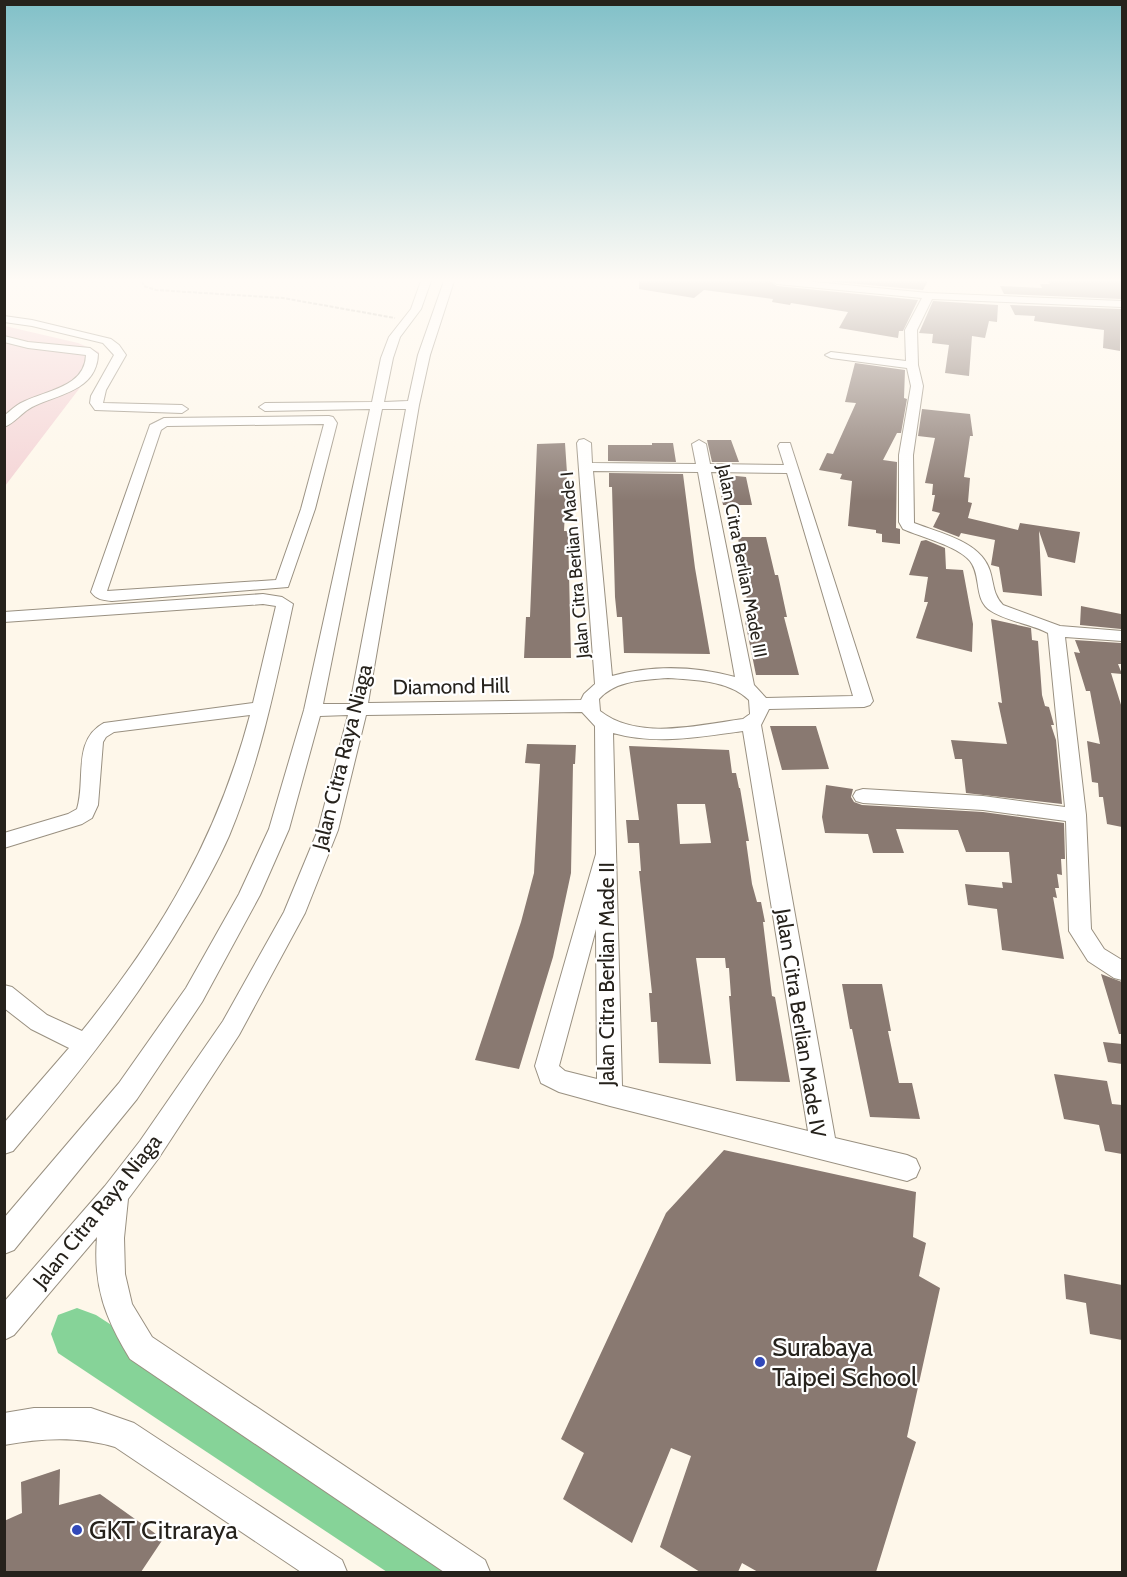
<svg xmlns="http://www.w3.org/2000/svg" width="1127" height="1577" viewBox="0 0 1127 1577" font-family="Cabin,sans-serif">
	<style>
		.green { fill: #f4d3d5 }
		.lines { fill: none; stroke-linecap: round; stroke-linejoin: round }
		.river { fill: #86d398; fill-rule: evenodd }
		.building { fill: #897971; fill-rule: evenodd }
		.minor-casing { stroke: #999081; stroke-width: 2 }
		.path { stroke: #bcb6ab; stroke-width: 2; stroke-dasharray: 4 1.5; stroke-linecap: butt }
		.minor { fill: #fff; fill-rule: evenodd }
		.poi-dot { fill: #3148b9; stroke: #fff; stroke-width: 2 }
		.labels { text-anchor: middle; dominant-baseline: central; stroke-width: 4.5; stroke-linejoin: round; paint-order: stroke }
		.far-street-label { font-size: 18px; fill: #26221c; stroke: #fff }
		.street-label { font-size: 21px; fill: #26221c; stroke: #fff }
		.near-poi-label { font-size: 26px; fill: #26221c; stroke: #fff; text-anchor: start }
	</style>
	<rect width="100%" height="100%" fill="#fef7ea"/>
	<path class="green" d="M5,326L78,343L99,352L98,364L5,486L6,401L4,399Z"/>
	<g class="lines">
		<path class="river" d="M77,1308L96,1315L460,1551L469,1572H387L58,1353L51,1334L58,1315Z"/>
	</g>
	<path class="building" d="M639,281H770L777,286L918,300L903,331H899L898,338L839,328L848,312L791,303L790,305L772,302L773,299L704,290L694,298L639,289Z
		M825,281H928L923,290Z
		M1048,281H1121V299L1004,294L1000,286L1042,288L1040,284H1050Z
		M933,301L998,305L997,322L989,321L985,338L972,336L969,376L945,373L949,345L932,343L933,334L919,333Z
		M1010,305L1121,309L1120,351L1103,348L1104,330L1034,321L1035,316L1015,315Z
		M855,363L905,370L904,398L907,399L901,433H897L883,460L897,462L896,528L900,529V544L882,542V534L876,533V530L848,526L852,481L840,479L842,474L819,470L827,453L833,454L856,403L845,402Z
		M922,409L970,414L973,436H970L964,477L970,478L968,502L972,503L968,518L1018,530L1020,523L1080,532L1075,563L1048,557L1039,531L1042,596L1003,592L999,567L991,565L995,540L961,533L959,537L933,527L940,513L932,511L935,495H932L933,484L925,483L935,438L918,436Z
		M707,440H731L739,462H712Z
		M565,443L567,473L564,531H568L571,658H524L526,617H530L537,444Z
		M652,443H673L676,462L608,461V445H652Z
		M609,473L683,474L695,568L710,654L624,653L622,617H617L615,597L612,487H609Z
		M717,474L746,477L752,505H723Z
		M738,537H766L775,575H778L787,617H784L799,675H756L745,621H750L745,586L742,574H738L735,559H741Z
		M926,540L945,548L946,569L963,570L973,624L972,652L916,638L928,602H924L928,577L909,575L921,541Z
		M1081,606L1121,614V629L1080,625Z
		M991,619L1031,628L1032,640L1038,641L1042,695L1045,706L1049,707L1054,725H1051L1056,740L1062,804L966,793L962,759H955L951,740L1007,744L998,702L1002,703Z
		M1075,640L1121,643L1122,649V664H1118L1122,674L1111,673L1122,708V827L1107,824L1103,797H1099L1098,783L1092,782L1087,741L1100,744L1090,691H1086L1074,652L1080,653Z
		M770,726H816L829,769L782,770Z
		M527,744L576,745L575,764H573L571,873L553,957L519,1069L475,1060L521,922L534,873L540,764L525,763Z
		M629,746L729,750L732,773H736L739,788H740L749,841H746L752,884L757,902H761L765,922H763L772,996L775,997L790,1082L736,1081L729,996H731L729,968H726L725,958H696L711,1064L659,1063L657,1022H651L649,993H652L639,871H641L639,843H628L626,820H639ZM677,804H705L711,843L680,844Z
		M826,785L853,789L851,797L854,802L862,805L983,812L1064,823L1065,859H1061L1062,875L1057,874L1059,888H1055L1057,898L1053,897L1064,959L1002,950L997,909L968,905L965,884L1003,888L1002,882L1012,883L1009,852H966L958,830L896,829L904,853H873L868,834L825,833L822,817Z
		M1101,974L1122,982V1034H1119Z
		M842,984H882L891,1031H888L899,1083H912L920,1119L870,1117L852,1029H850Z
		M1103,1042L1122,1044V1064L1108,1062Z
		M1054,1074L1107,1081L1112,1104L1122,1105V1154L1105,1151L1099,1125L1064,1119Z
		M724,1150L916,1192L913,1237L926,1243L919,1276L940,1288L907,1437L916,1442L876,1572H758L742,1563L738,1572H700L660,1547L691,1456L671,1448L632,1543L563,1499L584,1453L561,1439L666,1213Z
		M1064,1274L1122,1285V1340L1090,1334L1086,1303L1066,1299Z
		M60,1469L59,1505L100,1494L163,1539L141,1572H4V1521L22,1513L21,1482Z"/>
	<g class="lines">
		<g class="minor-casing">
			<path id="minor" d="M421,281H431L421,309L400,337L393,358L384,402L408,401L418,355L444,281H454L430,355L419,405L368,703L581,700L584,694L595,684L577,443L579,440L584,439L591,443L592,463L696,464L692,444L699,440L706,444L710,464L784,465L778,446L780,443H790L873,701L870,705L864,707L769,709L761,725L835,1138L907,1155L916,1159L920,1168L916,1177L907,1181L610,1106L559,1092L541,1083L535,1066L596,854L595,726L582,712L366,715L338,830L305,913L239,1035L158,1159L128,1199L124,1238L125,1274L132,1304L152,1337L485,1560L490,1572H444L130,1359C105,1318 93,1286 97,1237L14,1335L4,1340V1302L105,1186L140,1141L223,1021L284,912L318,830L348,715L320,716L289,829L260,895L202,1002L137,1099L14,1250L4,1254V1218L119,1083L186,988L239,894L269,829L304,710L370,409L265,411L259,407L265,403L372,402L381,358L389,337L411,309ZM382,409H406L350,704H323ZM593,471L698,472L735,677C695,666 652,665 612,676ZM711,472L787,473L853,696L766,698L754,685ZM668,678C694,680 729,680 749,700L750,714L743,719C699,725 638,741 600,711L599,699C616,680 644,680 668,678ZM743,731L808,1131L622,1086L613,733C656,745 700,737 743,731ZM596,929L597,1079L565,1071L559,1066Z
				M772,281H805L928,293L1122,301V307L932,299L917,330L918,365L923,386L913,455L914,523C939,533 981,541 990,571C994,584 993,595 1003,605L1060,626L1122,631V641L1065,637L1086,815L1091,929L1104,949L1122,960V980L1114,978L1088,961L1069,931L1066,821L983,810L863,803L856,801L853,796L856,791L863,789L983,796L1065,807L1048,633C1031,624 1006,621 991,611C973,600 982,576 970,561C958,546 921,537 903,529L899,522V455L911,386L907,368L831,358L825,355L831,352L906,361L905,330L922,298L777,284Z
				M4,316L32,320L111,339L119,345L126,355L106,390L103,403L182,405L188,409L182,413L95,410L90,403L91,396L114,355L103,343L32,326L4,322Z
				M4,336L28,342L90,348L98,354C97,391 58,394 32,407C22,412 15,423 4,427V416C10,411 16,405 23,402C47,390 85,387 86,355L28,348L4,342Z
				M329,416L333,417L337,423L315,509L288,587L112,601C103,600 97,600 91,592L150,425L164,418ZM324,424L301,509L276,580L107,591L161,430L167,426Z
				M263,594L282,597L293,604C276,683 260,762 229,836C217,863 203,888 188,913C138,999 78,1075 13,1151L4,1154V1123L69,1048L31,1029L4,1008V985L12,987L47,1015L82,1031C162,932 217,838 250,715L114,732L106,737L103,742L98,805L92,818L82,824L4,848V833L68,814L77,809C86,780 72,740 104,723L253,703L276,606L263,604L4,622V612Z
				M34,1408H91L134,1423L342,1560L347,1572H301L115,1447C78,1436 42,1438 4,1445V1413Z"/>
		</g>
		<path class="path" d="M142,281L144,286L156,290L283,298L395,318"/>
		<use href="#minor" class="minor"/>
	</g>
	<linearGradient id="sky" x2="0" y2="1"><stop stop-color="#81c0c8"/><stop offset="0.56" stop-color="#fffbf6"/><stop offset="1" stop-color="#fffbf6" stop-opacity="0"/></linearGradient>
	<rect width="1127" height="501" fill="url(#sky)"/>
	<g class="poi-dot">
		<circle cx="760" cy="1362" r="6"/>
		<circle cx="77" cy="1530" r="6"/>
	</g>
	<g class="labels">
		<g class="far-street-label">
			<text transform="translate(742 561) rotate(79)">Jalan Citra Berlian Made III</text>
			<text transform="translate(575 565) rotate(-95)">Jalan Citra Berlian Made I</text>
		</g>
		<g class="street-label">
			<text transform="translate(451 686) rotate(-1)">Diamond Hill</text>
			<text transform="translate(342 757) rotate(-76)">Jalan Citra Raya Niaga</text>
			<text transform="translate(606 974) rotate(-90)">Jalan Citra Berlian Made II</text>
			<text transform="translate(801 1023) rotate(81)">Jalan Citra Berlian Made IV</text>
			<text transform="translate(97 1211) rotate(-51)">Jalan Citra Raya Niaga</text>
		</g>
		<g class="near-poi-label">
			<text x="772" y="1347">Surabaya<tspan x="772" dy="30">Taipei School</tspan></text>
			<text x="89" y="1530">GKT Citraraya</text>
		</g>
	</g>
	<rect width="1127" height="1577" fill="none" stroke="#26221c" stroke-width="12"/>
</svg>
